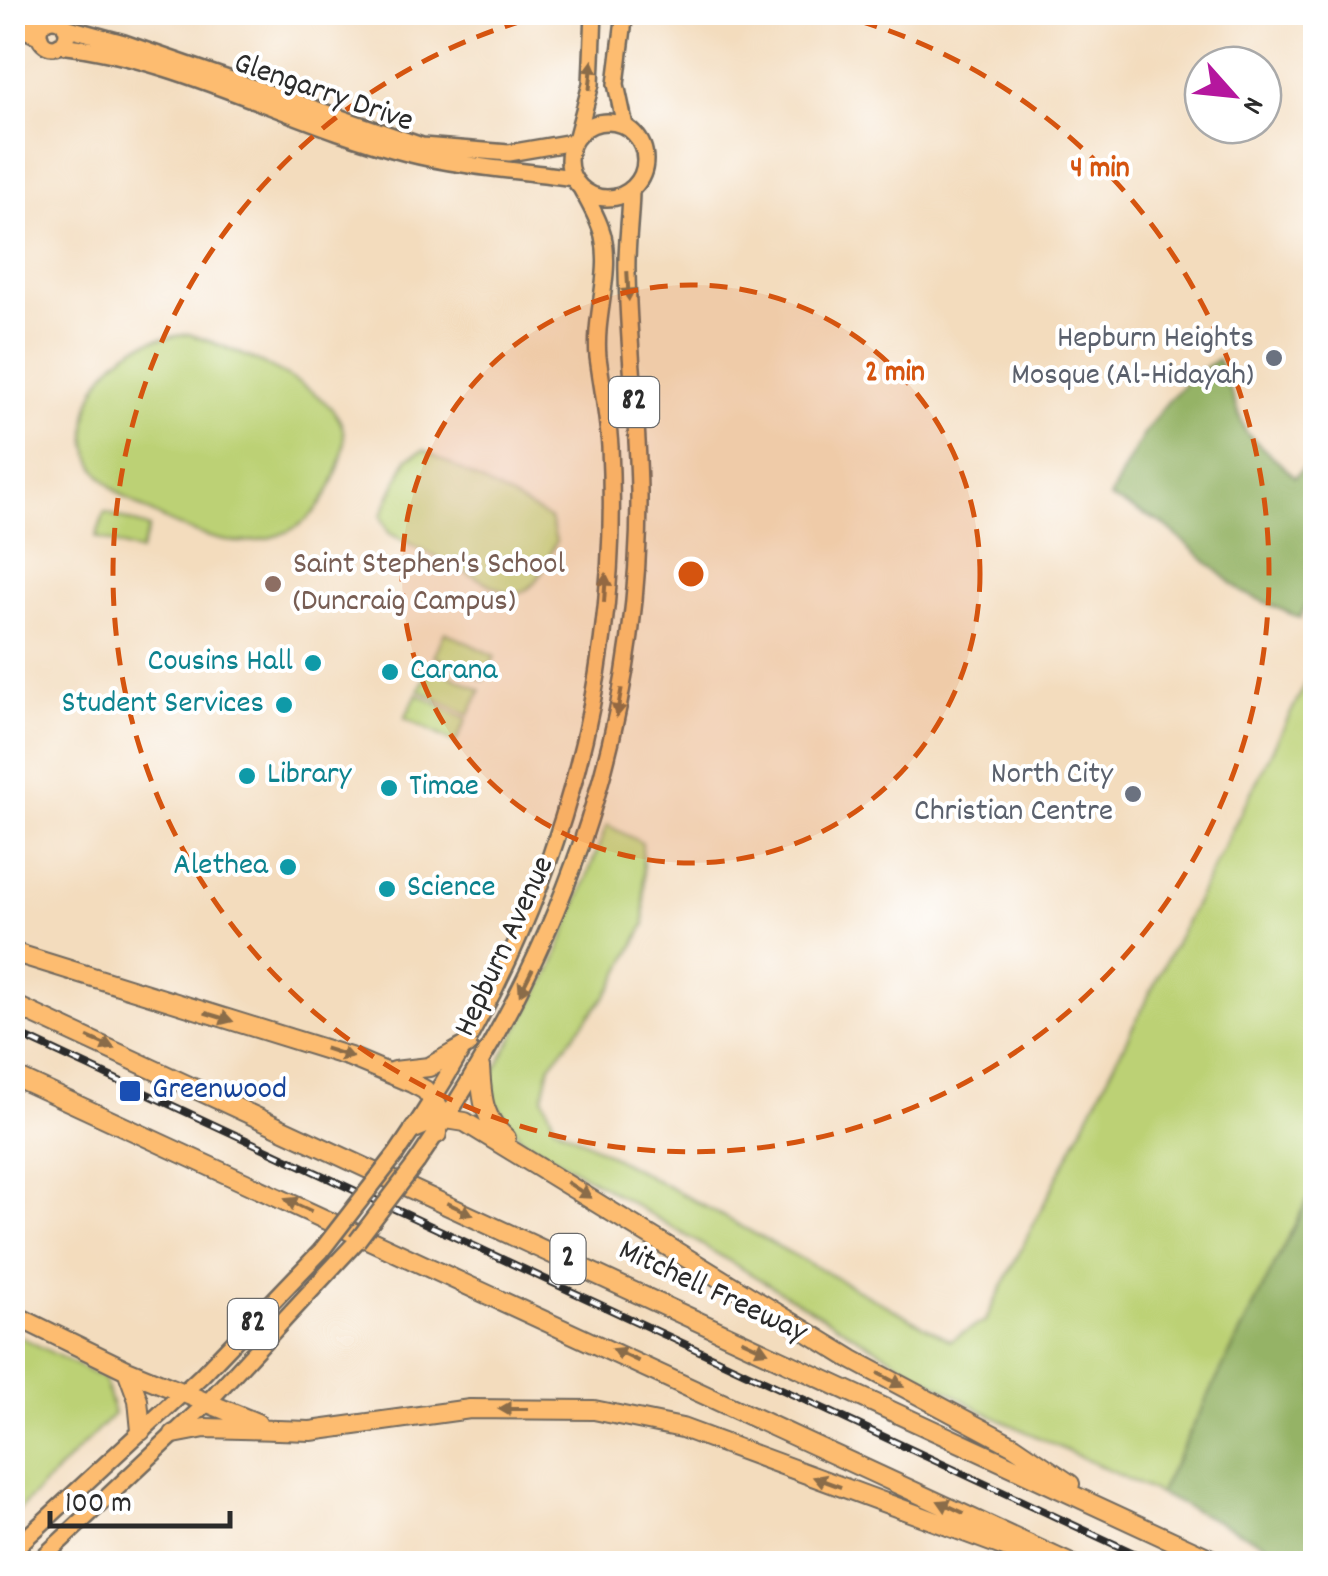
<svg xmlns="http://www.w3.org/2000/svg" width="1328" height="1576" viewBox="0 0 1328 1576" font-family="Dekko,sans-serif">
	<style>
		.green { fill: #bcd175; stroke: #747e50; stroke-width: 2.5 }
		.forest { fill: #95b366; stroke: #606f48; stroke-width: 2.5 }
		.lines { fill: none; stroke-linecap: round; stroke-linejoin: round }
		.major-casing { stroke: #71695e; stroke-width: 20 }
		.highway-casing { stroke: #71695e; stroke-width: 22 }
		.major { stroke: #fdbc6f; stroke-width: 15 }
		.highway { stroke: #fdbc6f; stroke-width: 18 }
		.rail-casing { stroke: #2b2b2b; stroke-width: 8 }
		.rail { stroke: #fff; stroke-width: 4; stroke-dasharray: 11; stroke-linecap: butt }
		.major-bridge-casing { stroke: #71695e; stroke-width: 20; stroke-linecap: butt }
		.major-bridge { stroke: #fdbc6f; stroke-width: 15 }
		.oneway { fill: #8a6c4a }
		.ring { fill: none; stroke: #d5540f; stroke-width: 5; stroke-dasharray: 18 12 }
		.worship-dot { fill: #6b7280; stroke: #fff; stroke-width: 4 }
		.education-dot { fill: #8d6e63; stroke: #fff; stroke-width: 4 }
		.culture-dot { fill: #0f9aa8; stroke: #fff; stroke-width: 4 }
		.transit-dot { fill: #1a4fb4; stroke: #fff; stroke-width: 4 }
		.labels { text-anchor: middle; dominant-baseline: central; stroke-width: 8; stroke-linejoin: round; paint-order: stroke }
		.shield { fill: #fff; stroke: #6b6b6b; stroke-width: 2.5 }
		.shield-label { font-size: 30px; font-weight: bold; fill: #2b2b2b }
		.street-label { font-size: 32px; fill: #2b2b2b; stroke: #fff }
		.worship-label { font-size: 32px; fill: #5b616d; stroke: #fff; text-anchor: end }
		.education-label { font-size: 32px; fill: #785e54; stroke: #fff; text-anchor: start }
		.culture-label { font-size: 32px; fill: #0d838f; stroke: #fff; text-anchor: start }
		.transit-label { font-size: 32px; fill: #164399; stroke: #fff; text-anchor: start }
		.centre { fill: #d5540f; stroke: #fff; stroke-width: 5 }
		.ring-label { font-size: 30px; text-anchor: middle; font-weight: bold; fill: #d5540f; stroke: #fff; stroke-width: 8; stroke-linejoin: round; paint-order: stroke }
	</style>
	<rect width="100%" height="100%" fill="#fff"/>
	<filter id="ink" filterUnits="userSpaceOnUse"><feTurbulence type="fractalNoise" baseFrequency=".01" numOctaves="2"/><feDisplacementMap in="SourceGraphic" scale="20" xChannelSelector="R" yChannelSelector="G"/><feConvolveMatrix kernelMatrix="1 2 1 2 8 2 1 2 1" color-interpolation-filters="sRGB"/></filter>
	<filter id="wash" filterUnits="userSpaceOnUse"><feTurbulence type="fractalNoise" baseFrequency=".0048" numOctaves="4" result="noise"/><feDisplacementMap in="SourceGraphic" scale="40" xChannelSelector="R" yChannelSelector="G"/><feGaussianBlur stdDeviation="2.25" result="paint"/><feColorMatrix in="noise" values="0 0 0 0 0 0 0 0 0 0 0 0 0 0 0 0 0 1.4 0 .05"/><feComposite in="paint" operator="in"/></filter>
	<g filter="url(#wash)">
		<rect width="100%" height="100%" fill="#f3dcbd"/>
		<path class="green" d="M189,334C227,347 319,382 339,419C349,437 342,459 335,477C324,505 308,525 279,535C266,539 249,543 235,542C199,540 114,501 96,469C73,430 92,372 131,350C149,339 168,337 189,334Z
			M424,450L550,519L556,541C546,563 538,595 509,594L389,533L381,516L407,459Z
			M105,512L149,528L140,552L96,537Z
			M445,632L495,656L484,680L434,656Z
			M1315,665V1185L1159,1494L982,1411L520,1137L495,1102L492,1075L552,968L607,825L642,843L645,924L612,988L550,1065L543,1097L555,1125L950,1340L985,1321Z
			M431,666L481,690L469,715L419,690Z
			M417,694L467,719L455,743L405,718Z
			M13,1333L104,1379L114,1414L13,1516Z"/>
		<path class="forest" d="M1218,359L1246,433L1295,477L1315,454V586L1300,618L1242,592L1162,523L1110,498C1137,442 1163,392 1218,359Z
			M1315,1185L1316,1563L1308,1564L1159,1494Z"/>
	</g>
	<g filter="url(#ink)">
		<g class="lines">
			<g class="major-casing">
				<path id="major" d="M13,12L46,21
					M39 33a14 14 0 1 1 28 0a14 14 0 1 1-28 0Z
					M12,24L40,37
					M65,27L124,43L422,146L509,153L573,142
					M59,45C181,58 290,123 407,153C461,167 518,170 573,178
					M569 160a38 38 0 1 1 76 0a38 38 0 1 1-76 0Z
					M625,126L616,84L625,12
					M577,136L591,84L594,12
					M397,1153C543,944 623,703 610,447C608,416 602,387 598,357C594,316 612,275 603,236C599,219 589,203 581,188
					M417,1162C558,958 640,741 639,491C638,418 628,345 627,272C626,245 631,217 631,189
					M12,1551L201,1376L321,1251
					M36,1564L206,1404L357,1241"/>
			</g>
			<g class="highway-casing">
				<path id="highway" d="M12,952L350,1057L412,1083L425,1090L438,1107L437,1134
					M12,1004L1222,1564
					M480,1067C482,1098 482,1117 506,1138
					M394,1071L429,1067L467,1045
					M12,1075L1071,1564
					M414,1129L440,1118L465,1122L853,1360L1014,1446L1070,1484
					M12,1314L127,1370L257,1423
					M127,1370L138,1400L141,1431
					M174,1434L205,1428L311,1431L470,1409L594,1410L682,1428L1032,1557"/>
			</g>
			<use href="#major" class="major"/>
			<use href="#highway" class="highway"/>
			<g class="rail-casing">
				<path id="rail" d="M12,1031L1157,1564"/>
			</g>
			<use href="#rail" class="rail"/>
			<g class="major-bridge-casing">
				<path id="major-bridge" d="M357,1241L417,1162
					M321,1251L397,1153"/>
			</g>
			<use href="#major-bridge" class="major-bridge"/>
		</g>
		<defs><path id="oneway-solid" d="M-6-.8H1V-3.2L6.5 0L1 3.2V.8H-6Z" transform="scale(2.5)"/></defs>
		<g class="oneway">
			<use href="#oneway-solid" transform="translate(591 75) rotate(-84)"/>
			<use href="#oneway-solid" transform="translate(628 286) rotate(87)"/>
			<use href="#oneway-solid" transform="translate(605 588) rotate(-86)"/>
			<use href="#oneway-solid" transform="translate(619 703) rotate(100)"/>
			<use href="#oneway-solid" transform="translate(526 982) rotate(116)"/>
			<use href="#oneway-solid" transform="translate(219 1017) rotate(17)"/>
			<use href="#oneway-solid" transform="translate(101 1043) rotate(24)"/>
			<use href="#oneway-solid" transform="translate(339 1053) rotate(18)"/>
			<use href="#oneway-solid" transform="translate(579 1190) rotate(33)"/>
			<use href="#oneway-solid" transform="translate(298 1205) rotate(-155)"/>
			<use href="#oneway-solid" transform="translate(460 1209) rotate(25)"/>
			<use href="#oneway-solid" transform="translate(755 1346) rotate(25)"/>
			<use href="#oneway-solid" transform="translate(625 1355) rotate(-155)"/>
			<use href="#oneway-solid" transform="translate(891 1380) rotate(28)"/>
			<use href="#oneway-solid" transform="translate(513 1409) rotate(-180)"/>
			<use href="#oneway-solid" transform="translate(827 1482) rotate(-160)"/>
			<use href="#oneway-solid" transform="translate(951 1507) rotate(-155)"/>
		</g>
	</g>
	<circle cx="691" cy="574" r="289" fill="#d5540f" fill-opacity=".12"/>
	<g class="ring">
		<circle cx="691" cy="574" r="289"/>
		<path d="M831 13A578 578 0 1 1 551 13"/>
	</g>
	<g class="worship-dot">
		<circle cx="1274" cy="358" r="10"/>
		<circle cx="1133" cy="794" r="10"/>
	</g>
	<circle class="education-dot" cx="273" cy="584" r="10"/>
	<g class="culture-dot">
		<circle cx="313" cy="663" r="10"/>
		<circle cx="390" cy="672" r="10"/>
		<circle cx="284" cy="705" r="10"/>
		<circle cx="247" cy="776" r="10"/>
		<circle cx="389" cy="788" r="10"/>
		<circle cx="288" cy="867" r="10"/>
		<circle cx="387" cy="889" r="10"/>
	</g>
	<rect class="transit-dot" x="118" y="1079" width="24" height="24" rx="5"/>
	<g class="labels">
		<g class="shield">
			<rect x="609" y="377" width="50" height="50" rx="8"/>
			<rect x="550.5" y="1234" width="35" height="50" rx="8"/>
			<rect x="228" y="1299" width="50" height="50" rx="8"/>
		</g>
		<g class="shield-label">
			<text x="634" y="402">82</text>
			<text x="568" y="1259">2</text>
			<text x="253" y="1324">82</text>
		</g>
		<g class="street-label">
			<text transform="translate(323 94) rotate(19)">Glengarry Drive</text>
			<text transform="translate(506 947) rotate(-65)">Hepburn Avenue</text>
			<text transform="translate(712 1293) rotate(25)">Mitchell Freeway</text>
		</g>
		<g class="worship-label">
			<text x="1254" y="340">Hepburn Heights<tspan x="1254" dy="37">Mosque (Al-Hidayah)</tspan></text>
			<text x="1113" y="776">North City<tspan x="1113" dy="37">Christian Centre</tspan></text>
		</g>
		<g class="education-label">
			<text x="293" y="566">Saint Stephen's School<tspan x="293" dy="37">(Duncraig Campus)</tspan></text>
		</g>
		<g class="culture-label">
			<text x="293" y="663" text-anchor="end">Cousins Hall</text>
			<text x="410" y="672">Carana</text>
			<text x="264" y="705" text-anchor="end">Student Services</text>
			<text x="267" y="776">Library</text>
			<text x="409" y="788">Timae</text>
			<text x="268" y="867" text-anchor="end">Alethea</text>
			<text x="407" y="889">Science</text>
		</g>
		<g class="transit-label">
			<text x="152" y="1091">Greenwood</text>
		</g>
	</g>
	<circle cx="691" cy="574" r="15" class="centre"/>
	<g class="ring-label">
		<text x="1100" y="176">4 min</text>
		<text x="895" y="380">2 min</text>
	</g>
	<rect width="1328" height="1576" fill="none" stroke="#fff" stroke-width="50"/>
	<g transform="translate(1233 95) rotate(117)"><circle r="48" fill="#ffffff" stroke="#aaaaaa" stroke-width="2.5"/>
	<path d="M0-8L18 38L0 25L-18 38Z" fill="#b5179e"/>
	<text y="-15" font-size="28" font-weight="bold" text-anchor="middle" fill="#2b2b2b">N</text>
	</g>
	<path d="M50 1511v15h180v-15" fill="none" stroke="#2b2b2b" stroke-width="5"/>
	<text x="65" y="1511" font-size="30" fill="#2b2b2b" stroke="#ffffff" stroke-width="8" paint-order="stroke">100 m</text>
</svg>
